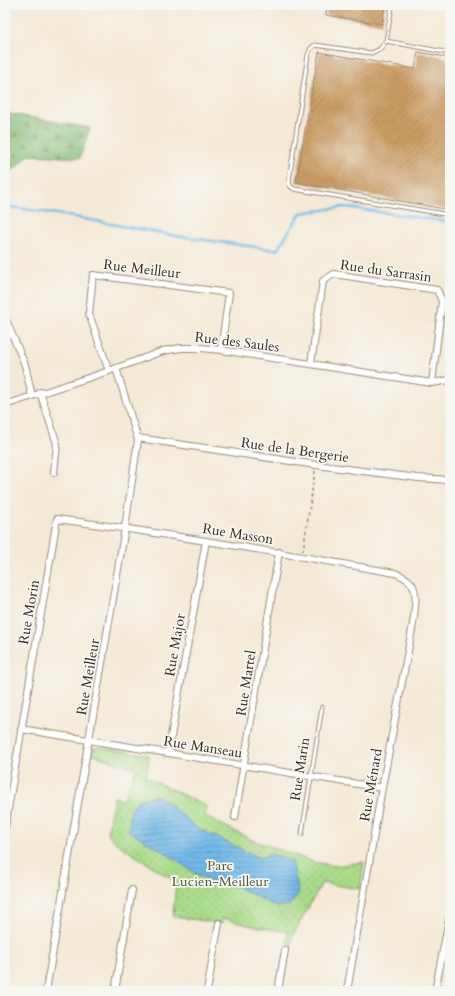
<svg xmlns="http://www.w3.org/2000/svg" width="455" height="996" viewBox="0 0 455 996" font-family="Cardo,serif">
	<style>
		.forest { fill: url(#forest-firs); stroke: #61724a }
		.park { fill: url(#park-dots); stroke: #728254 }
		.water { fill: url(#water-rules); stroke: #567284 }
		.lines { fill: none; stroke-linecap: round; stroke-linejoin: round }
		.stream { stroke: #71b9e9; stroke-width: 2.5 }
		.building { fill: url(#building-hatch) }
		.service-casing { stroke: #988a7a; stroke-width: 5 }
		.minor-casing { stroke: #988a7a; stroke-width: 8 }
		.path { stroke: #988a7a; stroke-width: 1.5; stroke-dasharray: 3 3; stroke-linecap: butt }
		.service { stroke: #fff; stroke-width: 3 }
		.minor { stroke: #fff; stroke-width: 6 }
		.labels { text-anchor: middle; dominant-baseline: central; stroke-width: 3.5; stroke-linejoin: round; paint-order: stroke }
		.street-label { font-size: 14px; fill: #3b2a1e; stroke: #f6f6f2 }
		.park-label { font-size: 14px; fill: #575639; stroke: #f6f6f2 }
	</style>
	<defs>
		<pattern id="forest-firs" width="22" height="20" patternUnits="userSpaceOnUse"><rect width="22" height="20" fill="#87bb76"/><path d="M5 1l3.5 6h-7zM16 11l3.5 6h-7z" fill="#709860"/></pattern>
		<pattern id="park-dots" width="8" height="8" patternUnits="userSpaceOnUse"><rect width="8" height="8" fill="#aadb8a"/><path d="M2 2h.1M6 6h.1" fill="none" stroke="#93bc77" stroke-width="1.8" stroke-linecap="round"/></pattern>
		<pattern id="water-rules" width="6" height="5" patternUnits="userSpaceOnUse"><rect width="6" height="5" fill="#71b9e9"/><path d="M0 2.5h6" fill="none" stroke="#5e97bc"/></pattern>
		<pattern id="building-hatch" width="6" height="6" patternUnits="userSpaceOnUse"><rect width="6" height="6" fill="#cc9d65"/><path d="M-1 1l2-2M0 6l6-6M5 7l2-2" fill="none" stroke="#a78053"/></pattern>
	</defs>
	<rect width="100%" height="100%" fill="#f6f6f2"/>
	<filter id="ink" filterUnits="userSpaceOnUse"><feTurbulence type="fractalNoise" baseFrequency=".025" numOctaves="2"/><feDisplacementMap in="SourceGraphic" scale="8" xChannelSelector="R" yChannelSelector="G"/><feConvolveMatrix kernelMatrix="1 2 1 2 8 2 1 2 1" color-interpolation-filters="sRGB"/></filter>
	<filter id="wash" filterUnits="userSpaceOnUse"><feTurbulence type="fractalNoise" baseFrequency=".012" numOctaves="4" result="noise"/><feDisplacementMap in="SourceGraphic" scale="16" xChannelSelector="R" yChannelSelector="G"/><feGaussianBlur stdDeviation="0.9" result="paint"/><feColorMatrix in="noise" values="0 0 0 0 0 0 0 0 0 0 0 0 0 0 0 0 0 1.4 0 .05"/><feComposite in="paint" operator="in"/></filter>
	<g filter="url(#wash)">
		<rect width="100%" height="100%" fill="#f4e9d6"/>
		<path class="forest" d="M5,113L90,128L80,158L29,155L7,176H5Z"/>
		<path class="park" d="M98,747L149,755L146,777L206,806L205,816L252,840L314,862L334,866L364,862L360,889L322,883L293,935L290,949H286L288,932L252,926L223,918L222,923L173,917L176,882L116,843L107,833L114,797L123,800L136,769L91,754L92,750Z"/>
		<path class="water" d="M158,795L197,828L260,858L272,854L292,861L299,893L289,905L277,907L236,886L219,885L196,874L166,853L129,831L130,814L138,800Z"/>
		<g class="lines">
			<path class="stream" d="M5,206L63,215L177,236L277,250L301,213L344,207L450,222"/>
		</g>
		<g id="blocks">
			<path class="building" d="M327,5H385L382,24L326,15Z
				M319,52L415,69L418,52L450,58V210L296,182Z"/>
		</g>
	</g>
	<g filter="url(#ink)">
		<use href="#blocks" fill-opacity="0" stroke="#988a7a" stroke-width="1"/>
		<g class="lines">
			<g class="service-casing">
				<path id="service" d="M392,5L386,41L380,49L371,53L315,45L311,48L308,55L289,180L290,186L294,189L450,215
					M386,41L450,53
					M302,834L322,707"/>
			</g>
			<g class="minor-casing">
				<path id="minor" d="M5,318L25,365L32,396
					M311,364L323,281L334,274L437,290L442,301L432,383
					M109,371L89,314L93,275L229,293L221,350
					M40,392L57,444L54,472
					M5,405L109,371L163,351L181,348H201L221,350L432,383L450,380
					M138,438L316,465L418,478L450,480
					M21,729L382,788
					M168,753L206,541
					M235,817L279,552
					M5,827L57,519C170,534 282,553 395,573C400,575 407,578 411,583C419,593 414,613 413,624L382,788L347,991
					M46,991L125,528L138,440L116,368
					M115,991L132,890
					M207,991L219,923
					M278,991L285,950
					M435,991L450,915"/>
			</g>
			<path class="path" d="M303,551L315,471"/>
			<use href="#service" class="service"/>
			<use href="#minor" class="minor"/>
		</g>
	</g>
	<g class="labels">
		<g class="street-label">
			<text transform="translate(142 269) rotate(7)">Rue Meilleur</text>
			<text transform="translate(386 271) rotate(8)">Rue du Sarrasin</text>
			<text transform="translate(237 342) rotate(7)">Rue des Saules</text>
			<text transform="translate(295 450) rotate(8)">Rue de la Bergerie</text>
			<text transform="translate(238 534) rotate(9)">Rue Masson</text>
			<text transform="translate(29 612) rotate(-80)">Rue Morin</text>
			<text transform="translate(175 645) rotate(-80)">Rue Major</text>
			<text transform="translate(88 677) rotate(-80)">Rue Meilleur</text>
			<text transform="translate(246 683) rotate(-81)">Rue Martel</text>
			<text transform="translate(203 747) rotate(9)">Rue Manseau</text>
			<text transform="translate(300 769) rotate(-81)">Rue Marin</text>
			<text transform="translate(371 785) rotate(-80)">Rue Ménard</text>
		</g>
		<g class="park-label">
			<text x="220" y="865">Parc<tspan x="220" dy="16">Lucien-Meilleur</tspan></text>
		</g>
	</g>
	<rect width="455" height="996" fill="none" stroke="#f6f6f2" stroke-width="20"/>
</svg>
